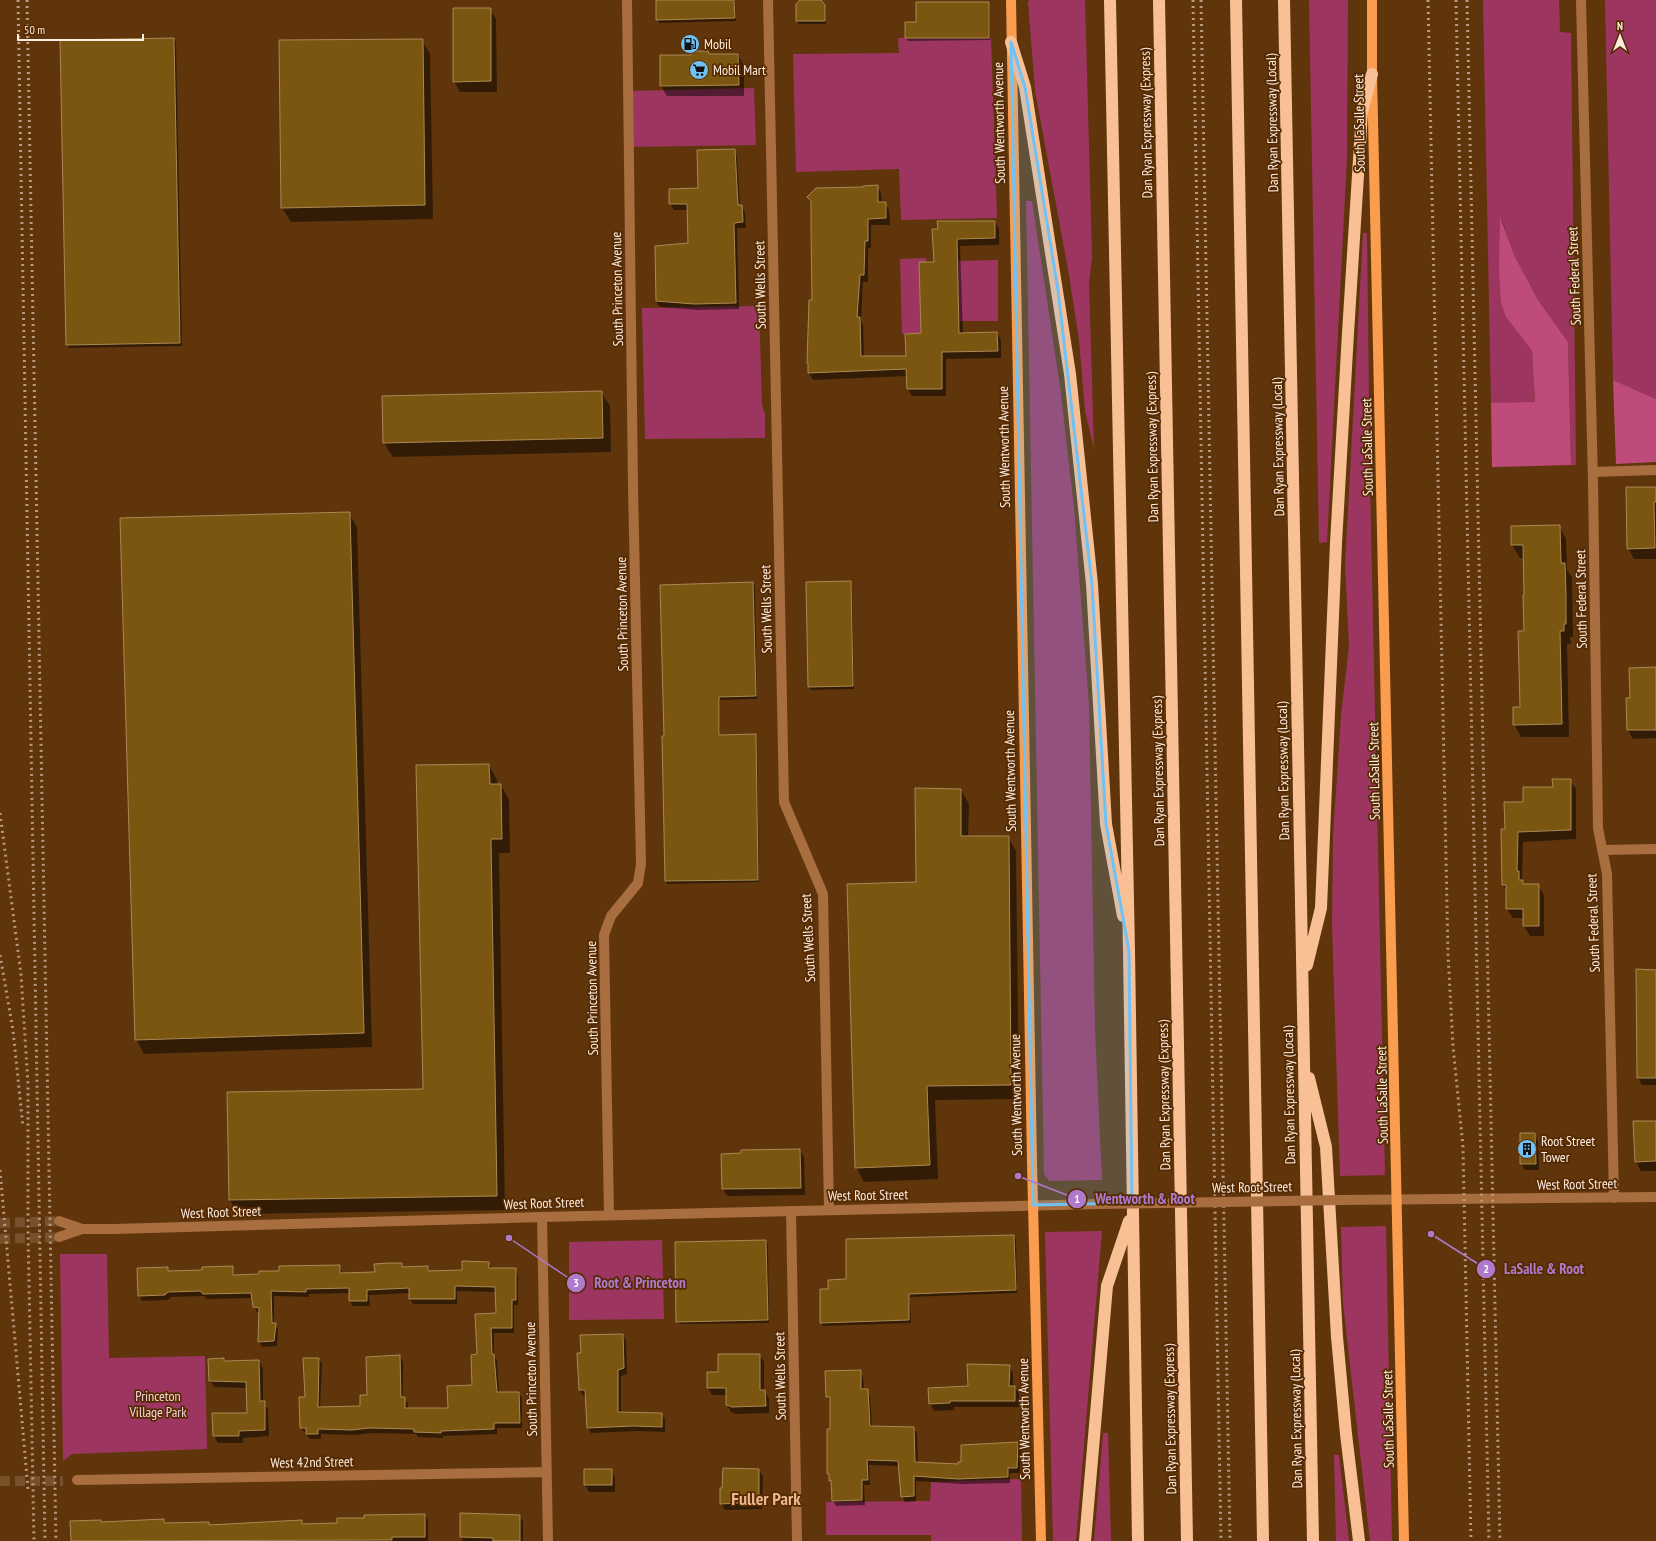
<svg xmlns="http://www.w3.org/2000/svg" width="1656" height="1541" viewBox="0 0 1656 1541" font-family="'PT Sans Narrow',sans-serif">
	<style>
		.green { fill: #9c3660 }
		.forest { fill: #be4b79 }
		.shadow { fill: #0007 }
		.building { fill: #7a5611; stroke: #aa8954 }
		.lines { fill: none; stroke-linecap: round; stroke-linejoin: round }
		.minor-tunnel { stroke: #78502c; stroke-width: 10; stroke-dasharray: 10 5; stroke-linecap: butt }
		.minor { stroke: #a86e3f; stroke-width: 10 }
		.major { stroke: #fb9d4e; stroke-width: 10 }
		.highway { stroke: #f9c096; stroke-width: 12 }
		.rail { stroke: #b79a81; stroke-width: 3; stroke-dasharray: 2 4; stroke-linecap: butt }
		.minor-bridge { stroke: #a86e3f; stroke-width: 10 }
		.marked { fill: #70c1f4; fill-opacity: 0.2; stroke: #70c1f4; stroke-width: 3; stroke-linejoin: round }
		.labels { text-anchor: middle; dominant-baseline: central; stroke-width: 3.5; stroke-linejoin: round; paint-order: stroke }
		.poi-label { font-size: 14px; fill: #fdece0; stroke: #552a00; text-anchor: start }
		.street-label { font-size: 14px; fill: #fdece0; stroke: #552a00 }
		.park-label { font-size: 14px; fill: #f4d4dd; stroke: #552a00 }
		.district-label { font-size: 18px; font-weight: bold; fill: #ebb68f; stroke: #552a00 }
		.leader { fill: none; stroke: #af79cc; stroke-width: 1.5 }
		.callout-dot { fill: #af79cc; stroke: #552a00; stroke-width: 1.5 }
		.mark-label { font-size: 12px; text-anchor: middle; font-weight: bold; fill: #fff }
		.callout-label { font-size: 15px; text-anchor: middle; font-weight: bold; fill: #af79cc; stroke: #552a00; stroke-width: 3.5; stroke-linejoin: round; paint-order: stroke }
	</style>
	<rect width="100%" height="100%" fill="#60350c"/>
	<path class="green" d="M1030,0H1085L1092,257L1089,283L1094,449L1085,411L1079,340L1068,269L1035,91L1028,2Z
		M1309,0H1348L1347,158L1327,542L1319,543Z
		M1483,0H1559L1560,32L1571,33L1576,465H1571L1568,342L1538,300L1515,257L1501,218L1506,317L1532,351L1535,403H1491Z
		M1605,0H1656V399L1613,380Z
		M898,38H991L997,218L901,220L899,169L796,172L793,54L899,53Z
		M754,88L756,145L629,147L628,91Z
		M1026,201H1032L1060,386L1074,508L1089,705L1095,1030L1102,1180L1049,1181L1044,1174Z
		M1363,233H1367L1370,483L1385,1175L1340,1176L1332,926L1333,836L1341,716L1349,646L1345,566Z
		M926,258V262H919L921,333L902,334L900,259Z
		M998,260V321H959L957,261Z
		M759,306L762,405L765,414V438L645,439L642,308Z
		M1386,1226L1392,1541H1370L1343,1303L1341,1227Z
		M1102,1231L1076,1541H1053L1045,1232Z
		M662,1240L664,1319L569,1320V1242Z
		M60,1254H107L109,1358L205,1356L207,1449L72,1454L63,1461Z
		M1103,1433H1108L1111,1541H1094Z
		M1334,1455H1339L1349,1541H1336Z
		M1021,1479L1022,1541H931V1535H826V1502L930,1501L931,1482Z"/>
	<path class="forest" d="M1500,217L1515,257L1538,300L1568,342L1571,465L1492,467L1491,403L1535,402L1532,351L1506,317L1501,302L1499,269Z
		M1613,380L1656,399V462L1616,464Z"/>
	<path class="shadow" d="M657,0H735L736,21L659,23L657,20Z
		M801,0H819L826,9V24H799L797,21Z
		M988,3L990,6V40L908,41L906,38V23H917Z
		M490,9L496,19L497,92H460L454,81Z
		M174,39L176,42L182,346L69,348L67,345Z
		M422,40L430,54L433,219L291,222L282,208Z
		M710,55H738L744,66V96H667L661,86Z
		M734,150L737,156L740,206L745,212L746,228H737L739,309L698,310L660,307L656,301L689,244L688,210H674L670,204L699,189Z
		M877,186L881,193L882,203H885L889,210L890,225H871V248H868V282H863L861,321L863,325L864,357H907L922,334L935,263L934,230L995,222L999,229V245L960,246L963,334L997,333L1001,340V358L946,359V396H912L908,389L907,376L813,380L809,373L808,363L810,301H813L812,204L808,197Z
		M601,392L610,406L611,452L393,457L384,443Z
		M1656,488V559H1634L1628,548Z
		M349,513L357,527L372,1047L144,1054L136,1039Z
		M1559,526L1566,539L1567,570L1572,577L1573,637H1570L1571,644H1567L1569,737H1521L1514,724L1521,708L1525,632L1524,558H1520L1512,545Z
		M850,582L852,585L854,689L811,690L809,687L807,583Z
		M753,583L755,586L757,699L720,700V736L755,735L757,738L759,882L667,884L666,881L663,737H665Z
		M1656,668V738L1633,739L1628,730L1627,699H1631Z
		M489,765L497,780V785H501L509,800L510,853H499L505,1210L238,1214L230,1200L424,1090Z
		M1570,780L1576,789V839L1523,842L1522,879L1525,885H1538L1544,895V936H1530L1524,926V918H1513L1507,909V892L1503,885L1506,830L1524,803Z
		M961,790L969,804L968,837H1008L1016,851L1019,1099L935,1100L938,1179L864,1182L856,1167L917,883Z
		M1637,970L1656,971V1085H1642L1638,1078Z
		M1656,1122V1171H1641L1636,1162Z
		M1534,1134L1538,1141L1539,1170H1525L1521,1164Z
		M800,1150L804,1157L805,1195L727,1196L723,1189L722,1155Z
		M1014,1236L1016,1239L1017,1293L910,1297L911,1323L823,1326L821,1323L829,1290L847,1280Z
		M766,1241L768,1244L769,1323L679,1324L677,1321Z
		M489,1263L492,1268L515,1269L518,1275V1305H514V1333H494V1356L497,1360L499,1393H519L522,1398V1428H497V1434L443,1436V1438L418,1437L416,1434L373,1433L355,1435L321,1434V1439H310L301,1428L306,1398L319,1359L322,1364L320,1408L361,1407L400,1356L403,1362V1398L408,1403V1409H449L473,1386L478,1355L497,1314L496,1292L457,1291V1304H413L410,1299V1293L369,1295L370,1306H353L350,1301V1293L309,1294V1297L274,1296V1324L278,1329L277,1346L262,1347L259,1342L260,1312H257L254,1306L252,1298L207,1299L204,1296L171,1297L168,1300L142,1301L139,1295L167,1268L169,1272L203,1271L232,1267L235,1276L340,1266L343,1274L376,1273L401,1264L404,1268L428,1267L430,1272L463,1271Z
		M623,1335L626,1341L627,1374L621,1376V1413L661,1414L665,1419V1432L637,1431L591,1433L588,1428L587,1396H583L580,1390Z
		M760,1355L764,1362V1391L769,1398V1413L736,1414L731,1412L727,1405V1395H712L708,1388L719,1373Z
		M209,1360L259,1361L263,1368V1402L268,1409L269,1436L243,1438V1443H218L214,1436L248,1414L247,1388L214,1387L210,1380Z
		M1009,1366L1013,1373V1387H1015L1019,1394V1407H954V1410L934,1411L930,1404L969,1387Z
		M860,1371L863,1377L864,1390H867L870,1395L872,1427L913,1428L917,1433L918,1463L959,1465L1018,1443L1021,1448L1020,1473H1010V1483L962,1484L916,1481V1501L905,1502L902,1496L899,1466L869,1465L870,1485H864L865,1505L836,1506L833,1501L832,1484L828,1474L831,1402L827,1396Z
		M611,1470L615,1477V1492H589L585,1485Z
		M759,1470L763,1477L762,1509L725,1510L721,1503Z
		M425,1515L428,1520V1541H72L71,1522L101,1521L102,1523L164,1520L166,1524L208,1523L210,1526L301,1521L303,1525L338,1524L365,1519Z
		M520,1516L523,1522V1541H463L461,1537Z"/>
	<path class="building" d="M656,0H734L735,18L656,20Z
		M800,0H821L825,5V21H796V4Z
		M916,2H989V38H905V22H916Z
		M453,8H491V81L453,82Z
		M174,38L180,343L66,345L60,40Z
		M423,39L425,205L281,208L279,40Z
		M691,51H708L709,54H738L739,85L660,86V55H691Z
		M735,149L738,205H742L743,222L734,223L736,303L694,304L656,301L655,246L688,243L687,204H669V189L698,188L697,150Z
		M878,185V202H886V218L868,219V241H865L864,275H860L857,317H860L861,356H906L905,334L921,333L919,262H934L932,229H938L937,221H995V238L957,239L959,333L997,332L998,351L942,352V389H907L906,369L808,373V363H807L809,300H812L811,227V201L807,197L816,188L863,187V186Z
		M602,391L603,438L383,443L382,396Z
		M1626,487H1656V502H1654L1655,548L1627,549Z
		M350,512L364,1033L135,1040L120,518Z
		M1560,525L1561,563H1565L1566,594V624H1564V631H1560L1562,724L1513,725V707H1520L1518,631H1524L1523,595H1524L1523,545H1511V526Z
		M851,581L853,686L808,687L806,582Z
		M753,582L756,696L719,697V735L756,734L758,880L665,881L662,736H664L660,585Z
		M1656,667V730H1627L1626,698H1630L1629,668Z
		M489,764L490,784H501L502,839H491L497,1196L229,1200L227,1092L423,1089L416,765Z
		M1552,779H1571V830L1518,832L1517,871H1519V880H1523V884H1539V926H1523V909H1506V885H1502L1501,829H1505L1504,802H1523V787H1553Z
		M915,788L961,789V836H1009L1011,1085L927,1086L930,1165L855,1168L847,884L916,882Z
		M1636,969L1656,970V1078H1637Z
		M1633,1121H1656V1161L1635,1162Z
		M1520,1133H1535L1536,1164H1520Z
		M800,1149L801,1188L722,1189L721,1154L741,1153V1150Z
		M1014,1235L1016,1290L909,1294V1320L820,1323V1289H828V1280L846,1279V1239Z
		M766,1240L768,1320L676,1322L675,1242Z
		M462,1261L489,1262V1268H516V1300H512V1328H491L492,1354H494L497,1392H519L520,1423H494V1429L441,1431V1433L414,1432V1429L369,1428L352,1430L318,1429V1434H306V1428H300L299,1397H305L303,1358H319L318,1407L360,1406V1395H367L366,1357L400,1355L401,1397H405V1408H448L447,1386L472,1385L471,1355L477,1354L475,1314L496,1313L495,1287L455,1286V1299H409V1288L367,1290V1301H349V1288L306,1289V1292L271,1291L272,1323H276L274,1341L258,1342L259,1308L253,1307L251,1293L203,1294L200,1291L168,1292L165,1295L138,1296L137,1268L168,1267V1271L202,1270V1267L233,1266V1275L259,1274V1271H279V1266L340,1265V1273L375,1272L374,1264L389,1263H402V1267L428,1266V1271L462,1270Z
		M623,1334L624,1368L618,1370V1412L662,1413V1427L634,1426L587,1428L585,1390H579L577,1353H581L580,1335Z
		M718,1354H760V1390H765L766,1406L731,1407L730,1406L726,1405V1388H707V1372H718Z
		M224,1358V1361L259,1360L260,1401H265V1430L239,1431V1436H213L212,1413H247L246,1382L209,1381L208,1359Z
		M967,1364L1010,1365L1009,1386H1015V1401H950V1403L929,1404L928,1388L968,1386Z
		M861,1370V1389H868L870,1426L914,1427L915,1462L958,1464V1462H961V1445L1018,1442L1017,1468H1008V1477L958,1479L914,1476V1496L901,1497L898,1461L867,1460L868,1480H862V1500L832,1501L831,1480L829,1481V1474H827V1429H830V1397H826L825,1371Z
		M723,1468L759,1469V1502L720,1504V1488H722Z
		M584,1469H612V1485H584Z
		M460,1513L520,1515V1541H493V1538L460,1537Z
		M425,1514V1537H392V1540L71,1541L70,1521L101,1520V1522L164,1519V1523L209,1522V1525L302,1520V1524L337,1523V1518H364V1515Z"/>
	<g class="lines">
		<path class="minor-tunnel" d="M0,1223L59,1221
			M0,1239L59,1237
			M0,1481H63"/>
		<path class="minor" d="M768,0L784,802L823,894L829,1210
			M1581,0L1593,481L1598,828L1607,874L1614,1198
			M1593,472L1656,470
			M1602,850L1656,849
			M1341,1200L1656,1197
			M791,1211L797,1541
			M609,1215L604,935L611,916L638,883L641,864L633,488L627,0
			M542,1217L548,1541
			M59,1221L82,1229H114L542,1217L1099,1204
			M59,1237L82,1229
			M77,1480L547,1472"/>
		<path class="major" d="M1011,0L1032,1162L1041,1541
			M1372,0V74L1404,1541"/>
		<path class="highway" d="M1110,0L1129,951L1138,1541
			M1159,0L1187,1541
			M1236,0L1263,1541
			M1284,0L1313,1541
			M1011,42L1025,87L1070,374L1092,584L1106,824L1123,916
			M1307,965L1321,908L1336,543L1348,333L1362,112L1372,74
			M1309,1078L1326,1147L1337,1337L1346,1434L1359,1541
			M1085,1541L1107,1286L1129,1221"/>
		<path class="rail" d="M18,0L45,1541
			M27,0L56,1541
			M1193,0L1221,1541
			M1201,0L1230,1541
			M1428,0L1448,954L1453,1046L1463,1147L1471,1541
			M1456,0L1489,1541
			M1467,0L1500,1541
			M0,813L21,974L28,1085V1230L34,1541
			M0,955L13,1030L23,1127
			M0,1170L28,1489"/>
		<path class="minor-bridge" d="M1099,1204L1341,1200"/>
	</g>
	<path class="marked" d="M1011,42L1025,87L1058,290L1092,584L1106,824L1129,951L1132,1203L1033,1205Z"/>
	<defs>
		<g id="fuel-disc" transform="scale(1)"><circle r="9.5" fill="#70c1f4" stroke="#552a00"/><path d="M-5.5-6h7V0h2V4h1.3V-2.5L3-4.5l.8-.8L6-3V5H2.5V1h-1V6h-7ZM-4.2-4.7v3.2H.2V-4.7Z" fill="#111"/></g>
		<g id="supermarket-disc" transform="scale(1)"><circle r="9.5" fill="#70c1f4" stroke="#552a00"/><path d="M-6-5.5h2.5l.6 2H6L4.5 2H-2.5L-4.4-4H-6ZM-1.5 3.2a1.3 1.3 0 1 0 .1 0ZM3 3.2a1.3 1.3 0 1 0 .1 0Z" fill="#111"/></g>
		<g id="building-disc" transform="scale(1)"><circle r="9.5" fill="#70c1f4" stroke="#552a00"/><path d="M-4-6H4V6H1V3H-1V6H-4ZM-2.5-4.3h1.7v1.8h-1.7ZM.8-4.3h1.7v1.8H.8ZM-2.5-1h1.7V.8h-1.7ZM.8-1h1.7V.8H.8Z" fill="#111"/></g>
	</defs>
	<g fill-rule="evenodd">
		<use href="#fuel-disc" x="690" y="44"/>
		<use href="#supermarket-disc" x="699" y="70"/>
		<use href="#building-disc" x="1527" y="1149"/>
	</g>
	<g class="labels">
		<g class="poi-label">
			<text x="704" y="44">Mobil</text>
			<text x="713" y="70">Mobil Mart</text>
			<text x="1541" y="1141">Root Street<tspan x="1541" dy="16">Tower</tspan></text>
		</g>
		<g class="street-label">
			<text transform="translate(999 123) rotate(-91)">South Wentworth Avenue</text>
			<text transform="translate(1146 123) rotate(-91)">Dan Ryan Expressway (Express)</text>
			<text transform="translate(1272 123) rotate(-91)">Dan Ryan Expressway (Local)</text>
			<text transform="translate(1359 123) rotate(-91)">South LaSalle Street</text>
			<text transform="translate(1574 276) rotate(-92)">South Federal Street</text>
			<text transform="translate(760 285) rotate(-91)">South Wells Street</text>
			<text transform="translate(617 289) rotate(-91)">South Princeton Avenue</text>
			<text transform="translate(1004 447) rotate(-91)">South Wentworth Avenue</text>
			<text transform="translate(1152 447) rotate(-91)">Dan Ryan Expressway (Express)</text>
			<text transform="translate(1278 447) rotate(-91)">Dan Ryan Expressway (Local)</text>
			<text transform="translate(1367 447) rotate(-91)">South LaSalle Street</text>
			<text transform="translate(1581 599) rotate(-91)">South Federal Street</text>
			<text transform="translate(766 609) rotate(-91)">South Wells Street</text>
			<text transform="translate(622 614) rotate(-91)">South Princeton Avenue</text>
			<text transform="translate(1010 771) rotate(-91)">South Wentworth Avenue</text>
			<text transform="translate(1158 771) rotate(-91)">Dan Ryan Expressway (Express)</text>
			<text transform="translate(1283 771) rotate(-91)">Dan Ryan Expressway (Local)</text>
			<text transform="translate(1374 771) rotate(-91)">South LaSalle Street</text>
			<text transform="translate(1593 923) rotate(-92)">South Federal Street</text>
			<text transform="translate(808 938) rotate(-93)">South Wells Street</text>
			<text transform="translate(592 998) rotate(-91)">South Princeton Avenue</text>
			<text transform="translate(1016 1095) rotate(-91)">South Wentworth Avenue</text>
			<text transform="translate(1164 1095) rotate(-91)">Dan Ryan Expressway (Express)</text>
			<text transform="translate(1289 1095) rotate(-91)">Dan Ryan Expressway (Local)</text>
			<text transform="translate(1382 1095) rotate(-91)">South LaSalle Street</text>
			<text transform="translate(1577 1184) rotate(-1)">West Root Street</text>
			<text transform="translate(1252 1187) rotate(-1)">West Root Street</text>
			<text transform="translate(868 1195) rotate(-1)">West Root Street</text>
			<text transform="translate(544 1203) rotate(-2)">West Root Street</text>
			<text transform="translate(221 1212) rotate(-2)">West Root Street</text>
			<text transform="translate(780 1376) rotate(-91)">South Wells Street</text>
			<text transform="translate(531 1379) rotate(-91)">South Princeton Avenue</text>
			<text transform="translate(1024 1419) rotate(-91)">South Wentworth Avenue</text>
			<text transform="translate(1170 1419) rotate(-91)">Dan Ryan Expressway (Express)</text>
			<text transform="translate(1296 1419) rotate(-91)">Dan Ryan Expressway (Local)</text>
			<text transform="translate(1388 1419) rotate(-91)">South LaSalle Street</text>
			<text transform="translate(312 1462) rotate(-1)">West 42nd Street</text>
		</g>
		<g class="park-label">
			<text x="158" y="1396">Princeton<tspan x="158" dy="16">Village Park</tspan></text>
		</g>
		<g class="district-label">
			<text x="766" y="1498">Fuller Park</text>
		</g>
	</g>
	<path class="leader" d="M1018 1176L1077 1199M1431 1234L1486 1269M509 1238L576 1283"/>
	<g class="callout-dot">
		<circle cx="1018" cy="1176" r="4"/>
		<circle cx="1431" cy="1234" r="4"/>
		<circle cx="509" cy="1238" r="4"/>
		<circle cx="1077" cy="1199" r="10"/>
		<circle cx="1486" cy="1269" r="10"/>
		<circle cx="576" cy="1283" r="10"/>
	</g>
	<g class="mark-label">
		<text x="1077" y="1203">1</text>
		<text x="1486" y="1273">2</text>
		<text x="576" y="1287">3</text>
	</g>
	<g class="callout-label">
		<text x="1145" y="1204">Wentworth &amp; Root</text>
		<text x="1544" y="1274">LaSalle &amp; Root</text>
		<text x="640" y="1288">Root &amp; Princeton</text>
	</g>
	<g transform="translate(1620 36)" stroke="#552a00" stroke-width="3" paint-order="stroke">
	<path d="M0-3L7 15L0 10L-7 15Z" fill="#fdece0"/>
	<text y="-6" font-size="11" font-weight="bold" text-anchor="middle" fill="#fdece0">N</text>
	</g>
	<path d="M18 34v6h125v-6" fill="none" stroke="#fdece0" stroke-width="2"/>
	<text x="24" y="34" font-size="12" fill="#fdece0" stroke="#552a00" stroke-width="3" paint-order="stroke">50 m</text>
</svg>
